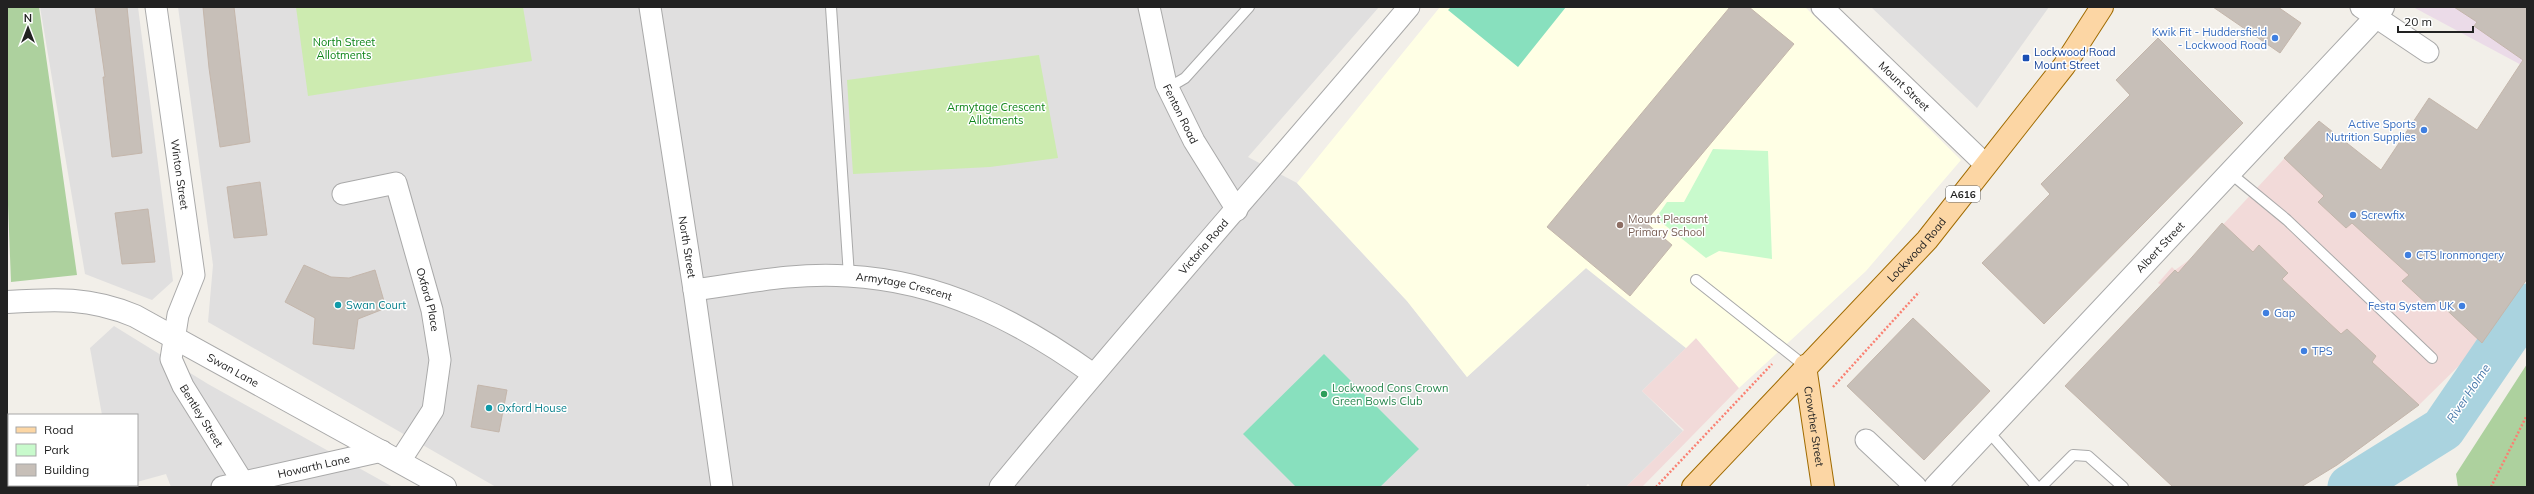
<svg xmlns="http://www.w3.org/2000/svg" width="2534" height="494" viewBox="0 0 2534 494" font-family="Mulish,sans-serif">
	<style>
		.residential { fill: #e0dfdf }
		.commercial { fill: #f2dad9 }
		.industrial { fill: #ebdbe8 }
		.education { fill: #ffffe5 }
		.grass { fill: #cdebb0 }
		.forest { fill: #add19e }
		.park { fill: #c8facc }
		.pitch { fill: #88e0be }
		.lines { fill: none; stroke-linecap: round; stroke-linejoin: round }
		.river { stroke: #aad3df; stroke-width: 45 }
		.building { fill: #c7bfb8; stroke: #c4b6ab }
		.service-casing { stroke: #a9a9a9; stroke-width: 12 }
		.minor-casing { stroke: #a9a9a9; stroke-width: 23 }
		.tertiary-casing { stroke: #a9a9a9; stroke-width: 24 }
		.primary-casing { stroke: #a06b00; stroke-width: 24 }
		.path { stroke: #fa8072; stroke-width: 2.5; stroke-dasharray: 2 2; stroke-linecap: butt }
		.service { stroke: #fff; stroke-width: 10 }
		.minor { stroke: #fff; stroke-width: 21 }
		.tertiary { stroke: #fff; stroke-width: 22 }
		.primary { stroke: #fcd6a4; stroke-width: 22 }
		.shop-dot { fill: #3f7fe0; stroke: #fff; stroke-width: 1.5 }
		.transit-dot { fill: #1a4fb4; stroke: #fff; stroke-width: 1.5 }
		.education-dot { fill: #8d6e63; stroke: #fff; stroke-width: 1.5 }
		.culture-dot { fill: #0f9aa8; stroke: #fff; stroke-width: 1.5 }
		.leisure-dot { fill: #2e9e5b; stroke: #fff; stroke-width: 1.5 }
		.labels { text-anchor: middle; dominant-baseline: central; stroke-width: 3; stroke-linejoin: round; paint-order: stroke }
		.shield { fill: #fff; stroke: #646464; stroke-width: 1 }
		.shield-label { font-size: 10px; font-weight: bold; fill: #222 }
		.shop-label { font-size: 11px; fill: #366cbe; stroke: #fff; text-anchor: start }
		.park-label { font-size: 11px; fill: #0c8416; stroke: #fff }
		.transit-label { font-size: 11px; fill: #164399; stroke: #fff; text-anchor: start }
		.street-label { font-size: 11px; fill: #222; stroke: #fff }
		.education-label { font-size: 11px; fill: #785e54; stroke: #fff; text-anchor: start }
		.culture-label { font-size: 11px; fill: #0d838f; stroke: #fff; text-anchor: start }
		.leisure-label { font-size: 11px; fill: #27864d; stroke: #fff; text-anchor: start }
		.water-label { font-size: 12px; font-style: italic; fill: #4a7aab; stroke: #fff }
	</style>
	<rect width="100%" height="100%" fill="#f2efe9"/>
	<path class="residential" d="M40,7H138L173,281L152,300L85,274Z
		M178,7H1379L1248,157L1297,183L1407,301L1467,377L1586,268L1686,348L1642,391L1683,431L1626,487H1591L1588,484L1585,487H496L208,322L213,265Z
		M1871,7H2049L1977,108Z
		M114,326L208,384L393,487H171L166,474L137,482V415H102L90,348Z"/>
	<path class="commercial" d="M2319,121L2482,343L2419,405L2188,301L2158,283L2172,267L2175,270L2192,258Z
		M1696,338L1739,388L1642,487H1626L1684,430L1642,391Z"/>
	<path class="industrial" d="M2413,7H2527V68Z"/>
	<path class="education" d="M1440,7H1805L1961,160L1866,271L1739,388L1696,338L1686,348L1586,268L1467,377L1407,301L1297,183Z"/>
	<path class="grass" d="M296,7H523L532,61L308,96Z
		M1039,55L1058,158L990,167L853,174L847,80Z"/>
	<path class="forest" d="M7,7H39L77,275L11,282L7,179Z
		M2527,364V487H2458L2456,474Z"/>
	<path class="park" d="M1713,149L1768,151L1772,259L1719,251L1706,258L1656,218L1667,202H1684Z"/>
	<path class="pitch" d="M1451,7H1566L1518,67L1448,10Z
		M1324,354L1419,449L1380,487H1296L1243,434Z"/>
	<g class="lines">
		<path class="river" d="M2350,487L2443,429L2527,306"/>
	</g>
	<path class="building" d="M95,7H127L142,153L112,157L103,77H105Z
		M203,7H234L250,142L220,147L209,68Z
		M1730,7H1749L1794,44L1645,222L1672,245L1630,296L1547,227Z
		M2213,7H2278L2301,23L2280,53Z
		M2454,7H2527V279L2482,343L2436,300L2429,306L2402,281L2409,275L2352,223L2346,228L2318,202L2324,196L2284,158L2319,121L2381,170L2429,98L2477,130L2523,60L2474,26L2477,22Z
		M2158,38L2243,123L2044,324L1982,263L2050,194L2041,184L2130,95L2116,80Z
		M260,182L267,235L234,238L227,187Z
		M148,209L155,262L122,264L115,213Z
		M2222,223L2253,252L2259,245L2288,273L2282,279L2341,334L2347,329L2376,356L2372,362L2419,405L2337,465L2301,487H2173L2065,386L2175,270L2178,273Z
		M304,265L331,277L349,278L375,270L386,308L358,319L354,349L313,344L315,318L285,302Z
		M1913,318L1990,391L1924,460L1847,386Z
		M478,385L507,390L499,432L471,427Z"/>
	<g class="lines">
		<g class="service-casing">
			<path id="service" d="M831,7L849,276
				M1168,88L1185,78L1249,7
				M2230,173L2287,220L2432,358
				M1696,280L1805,366
				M1988,431L2037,487
				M2041,487L2073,455L2088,456L2123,487"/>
		</g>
		<g class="minor-casing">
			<g id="minor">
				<path id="s1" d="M156,7L194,275L178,315L171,359L183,386L246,487"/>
				<path id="s2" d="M650,7L694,290L722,487"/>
				<path id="s3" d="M1149,7L1166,84L1194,141L1237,210"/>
				<path id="s4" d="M1822,7L1986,165"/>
				<path d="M2361,7L2428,52"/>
				<path id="s5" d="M343,194L396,183L432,310L440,360L433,410L400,461"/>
				<path id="s6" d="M694,290C745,283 797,272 848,276C941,281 1019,321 1093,374"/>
				<path d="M1866,440L1916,487"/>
				<path id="s7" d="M222,487L382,451"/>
				<path id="s8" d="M1000,487C1133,325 1273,168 1409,7"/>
			</g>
		</g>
		<g class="tertiary-casing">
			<g id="tertiary">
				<path id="s9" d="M7,302C55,299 90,297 135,316L445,487"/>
				<path id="s10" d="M1935,487L2376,17L2383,7"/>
			</g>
		</g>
		<g class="primary-casing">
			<g id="primary">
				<path id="s11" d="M1805,366L1823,487"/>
				<path id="s12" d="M1693,487L1927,240L2064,66L2102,7"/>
			</g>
		</g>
		<path class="path" d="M1833,387L1919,292
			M1656,487L1772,364
			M2491,487L2527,415"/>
		<use href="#service" class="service"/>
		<use href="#minor" class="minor"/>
		<use href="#tertiary" class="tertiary"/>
		<use href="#primary" class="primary"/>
	</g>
	<g class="shop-dot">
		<circle cx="2275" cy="38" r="4"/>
		<circle cx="2424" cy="130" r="4"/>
		<circle cx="2353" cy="215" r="4"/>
		<circle cx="2408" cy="255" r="4"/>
		<circle cx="2462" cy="306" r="4"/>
		<circle cx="2266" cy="313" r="4"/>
		<circle cx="2304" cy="351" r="4"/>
	</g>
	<rect class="transit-dot" x="2022" y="54" width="8" height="8" rx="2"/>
	<circle class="education-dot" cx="1620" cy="225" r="4"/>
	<g class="culture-dot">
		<circle cx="338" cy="305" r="4"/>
		<circle cx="489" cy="408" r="4"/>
	</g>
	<circle class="leisure-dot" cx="1324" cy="394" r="4"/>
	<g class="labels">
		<rect class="shield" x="1946" y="186" width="34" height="16" rx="3"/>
		<g class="shield-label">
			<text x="1963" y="194">A616</text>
		</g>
		<g class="shop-label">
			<text x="2267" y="32" text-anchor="end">Kwik Fit - Huddersfield<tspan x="2267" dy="13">- Lockwood Road</tspan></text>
			<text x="2416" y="124" text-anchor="end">Active Sports<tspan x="2416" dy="13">Nutrition Supplies</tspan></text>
			<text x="2361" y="215">Screwfix</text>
			<text x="2416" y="255">CTS Ironmongery</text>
			<text x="2454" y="306" text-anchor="end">Festa System UK</text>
			<text x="2274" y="313">Gap</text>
			<text x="2312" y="351">TPS</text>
		</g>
		<g class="park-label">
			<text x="344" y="42">North Street<tspan x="344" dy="13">Allotments</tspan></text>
			<text x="996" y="107">Armytage Crescent<tspan x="996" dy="13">Allotments</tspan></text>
		</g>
		<g class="transit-label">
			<text x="2034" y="52">Lockwood Road<tspan x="2034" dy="13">Mount Street</tspan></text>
		</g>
		<g class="street-label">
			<text stroke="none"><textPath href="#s4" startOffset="114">Mount Street</textPath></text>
			<text stroke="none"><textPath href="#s3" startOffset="112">Fenton Road</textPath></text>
			<text stroke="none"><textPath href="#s1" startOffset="169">Winton Street</textPath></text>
			<text stroke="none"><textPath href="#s2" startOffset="243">North Street</textPath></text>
			<text stroke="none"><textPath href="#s8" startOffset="315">Victoria Road</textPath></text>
			<text stroke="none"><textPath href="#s10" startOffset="329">Albert Street</textPath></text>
			<text stroke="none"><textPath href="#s12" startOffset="326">Lockwood Road</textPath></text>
			<text stroke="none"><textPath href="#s6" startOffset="212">Armytage Crescent</textPath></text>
			<text stroke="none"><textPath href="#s5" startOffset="175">Oxford Place</textPath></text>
			<text stroke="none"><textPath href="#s9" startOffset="242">Swan Lane</textPath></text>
			<text stroke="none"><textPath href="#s1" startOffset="423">Bentley Street</textPath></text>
			<text stroke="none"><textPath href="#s11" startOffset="61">Crowther Street</textPath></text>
			<text stroke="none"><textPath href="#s7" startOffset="94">Howarth Lane</textPath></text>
		</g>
		<g class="education-label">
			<text x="1628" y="219">Mount Pleasant<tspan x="1628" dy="13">Primary School</tspan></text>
		</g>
		<g class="culture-label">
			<text x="346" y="305">Swan Court</text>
			<text x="497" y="408">Oxford House</text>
		</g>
		<g class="leisure-label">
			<text x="1332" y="388">Lockwood Cons Crown<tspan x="1332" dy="13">Green Bowls Club</tspan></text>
		</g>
		<g class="water-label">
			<text transform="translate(2468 393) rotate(-56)">River Holme</text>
		</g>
	</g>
	<rect width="2534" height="494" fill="none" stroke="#222222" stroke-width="16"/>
	<rect x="8" y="414" width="130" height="72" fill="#ffffff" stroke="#a7a7a7"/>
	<rect x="16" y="427" width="20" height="6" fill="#fcd6a4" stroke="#a7a7a7"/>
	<text x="44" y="434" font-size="12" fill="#222222">Road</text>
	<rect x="16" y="444" width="20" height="12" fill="#c8facc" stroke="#a7a7a7"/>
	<text x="44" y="454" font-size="12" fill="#222222">Park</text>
	<rect x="16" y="464" width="20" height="12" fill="#c7bfb8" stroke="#a7a7a7"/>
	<text x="44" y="474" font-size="12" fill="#222222">Building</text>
	<g transform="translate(28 28)" stroke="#ffffff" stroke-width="3" paint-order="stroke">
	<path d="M0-3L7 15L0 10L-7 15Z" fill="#222222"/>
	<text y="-6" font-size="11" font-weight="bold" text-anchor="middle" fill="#222222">N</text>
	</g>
	<path d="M2398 26v6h75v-6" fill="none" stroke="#222222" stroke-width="2"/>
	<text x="2404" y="26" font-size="12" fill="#222222" stroke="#ffffff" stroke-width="3" paint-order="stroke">20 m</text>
</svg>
